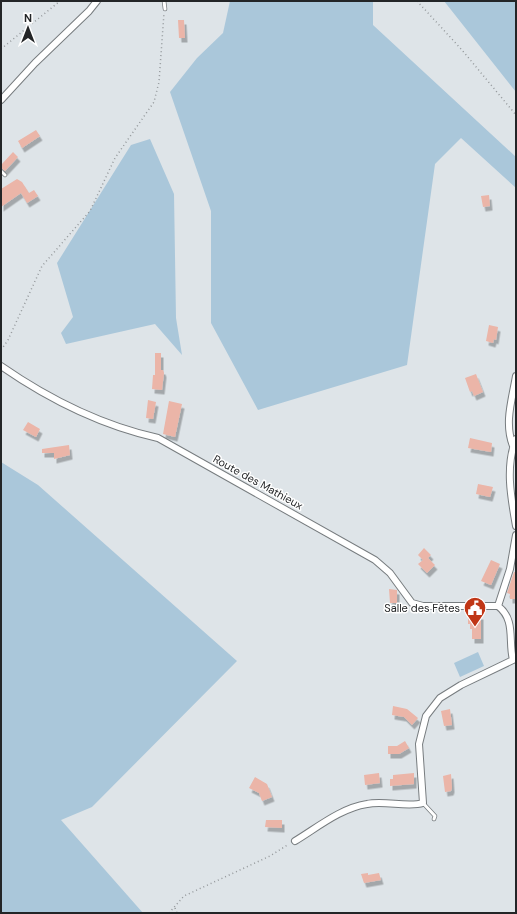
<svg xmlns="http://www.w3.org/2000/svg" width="517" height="914" viewBox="0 0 517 914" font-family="'DM Sans',sans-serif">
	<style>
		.green { fill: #aac7da }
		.building { fill: #ebb5a8; filter: url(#shadow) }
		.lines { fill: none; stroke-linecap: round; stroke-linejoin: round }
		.service-casing { stroke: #777c7f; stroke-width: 4.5 }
		.minor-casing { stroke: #777c7f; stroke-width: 8 }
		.path { stroke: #94989b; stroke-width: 1.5; stroke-dasharray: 1 3; stroke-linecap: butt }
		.service { stroke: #fff; stroke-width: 3 }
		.minor { stroke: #fff; stroke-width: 6 }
		.labels { text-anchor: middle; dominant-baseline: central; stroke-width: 3; stroke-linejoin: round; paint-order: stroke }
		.street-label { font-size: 11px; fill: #232527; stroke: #fff }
		.poi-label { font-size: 11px; fill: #232527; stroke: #fff; text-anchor: end }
	</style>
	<defs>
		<filter id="shadow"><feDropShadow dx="2.5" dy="4.5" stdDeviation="0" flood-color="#0004"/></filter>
	</defs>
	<rect width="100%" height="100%" fill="#dee4e8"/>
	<path class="green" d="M230,1H373V25L516,157V188L461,138L435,164L407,365L258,410L211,323V211L170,92L197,58L223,33Z
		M444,1H516V92Z
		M150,139L174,194L176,318L182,355L155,324L66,344L61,333L73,317L57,263L131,145Z
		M1,462L38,485L237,661L92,807L61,820L143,913H1Z
		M478,652L484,666L460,677L454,663Z"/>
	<path class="building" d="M178,20H184L185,38H179Z
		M36,130L40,136L22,148L18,141Z
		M13,152L18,157L5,171L1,168V165Z
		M17,179L22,182L29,193L34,190L38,196L27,203L21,193L1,207V189Z
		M489,195L490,206L483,207L481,196Z
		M489,325L498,327L496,340L494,339L493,343L486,341Z
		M155,353H161V370H163L164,373L162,390L152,389L153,375H155Z
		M476,374L483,392L474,396L472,391L470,392L465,378Z
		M148,400L156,402L153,419L146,418Z
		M169,401L182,404L175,437L163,434Z
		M28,422L40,429L36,437L23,430Z
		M470,438L492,443L491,452L468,448Z
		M69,445L70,455L54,459V453H42V449Z
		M478,484L493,487L490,497L476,494Z
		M424,548L431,555L428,558L435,565L427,573L418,564L423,560L418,555Z
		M491,560L500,564L491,585L481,581Z
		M514,572H516V599H510V594L507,593Z
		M389,589L397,590V603H390Z
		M468,615H481V639H472V629H470V624H468Z
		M393,706L407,709L418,718L412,725L404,717L392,715Z
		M450,709L452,725L444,726L441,711Z
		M405,741L409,748L399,754H388V746H397Z
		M379,773L380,783L365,785L364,775Z
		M414,773V784L390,786V779H393V775Z
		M451,774L452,788L451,791L445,792L443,776Z
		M255,777L267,784L272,797L262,801L259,793L249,788Z
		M266,820H282V828L265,827Z
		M368,873V875L379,873L381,880L364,883L361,874Z"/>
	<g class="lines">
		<g class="service-casing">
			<path id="service" d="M164,1L165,9
				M1,171L5,175
				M423,803L435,816L434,819"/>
		</g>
		<g class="minor-casing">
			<path id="minor" d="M1,100L35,63L89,11L97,1
				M1,366C50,400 100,425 158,438L375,560L390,573L412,603L423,606H498
				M516,439C505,466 511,498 516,526
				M513,446C504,423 512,400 516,376
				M498,606L510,569L516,535
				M498,606C516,620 508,640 513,660
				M295,841C318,827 341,808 367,804C384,800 408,808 423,803L419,744L426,716L440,698L461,685L513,660"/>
		</g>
		<path class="path" d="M417,1L462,50L516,115
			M1,49L60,1
			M1,350L8,340L42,266L90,211L115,158L154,102L159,82L164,13
			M175,908L177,913
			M169,913L184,896L270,856L289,844"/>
		<use href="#service" class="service"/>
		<use href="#minor" class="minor"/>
	</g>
	<defs>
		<g id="civic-pin" transform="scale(1.15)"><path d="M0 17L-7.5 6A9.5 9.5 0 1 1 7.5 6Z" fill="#c03616" stroke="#fff"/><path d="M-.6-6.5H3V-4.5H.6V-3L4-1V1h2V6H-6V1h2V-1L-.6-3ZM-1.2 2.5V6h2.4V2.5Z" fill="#fff"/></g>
	</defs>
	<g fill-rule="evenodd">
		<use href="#civic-pin" x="475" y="608"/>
	</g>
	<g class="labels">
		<g class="street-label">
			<text transform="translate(258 482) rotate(29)">Route des Mathieux</text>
		</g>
		<g class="poi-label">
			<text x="460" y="608">Salle des Fêtes</text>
		</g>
	</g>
	<rect width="517" height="914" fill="none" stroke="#232527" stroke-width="4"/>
	<g transform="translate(28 28)" stroke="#ffffff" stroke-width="3" paint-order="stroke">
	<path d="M0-3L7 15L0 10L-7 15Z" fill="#232527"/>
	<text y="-6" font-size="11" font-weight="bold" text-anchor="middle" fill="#232527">N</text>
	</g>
</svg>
